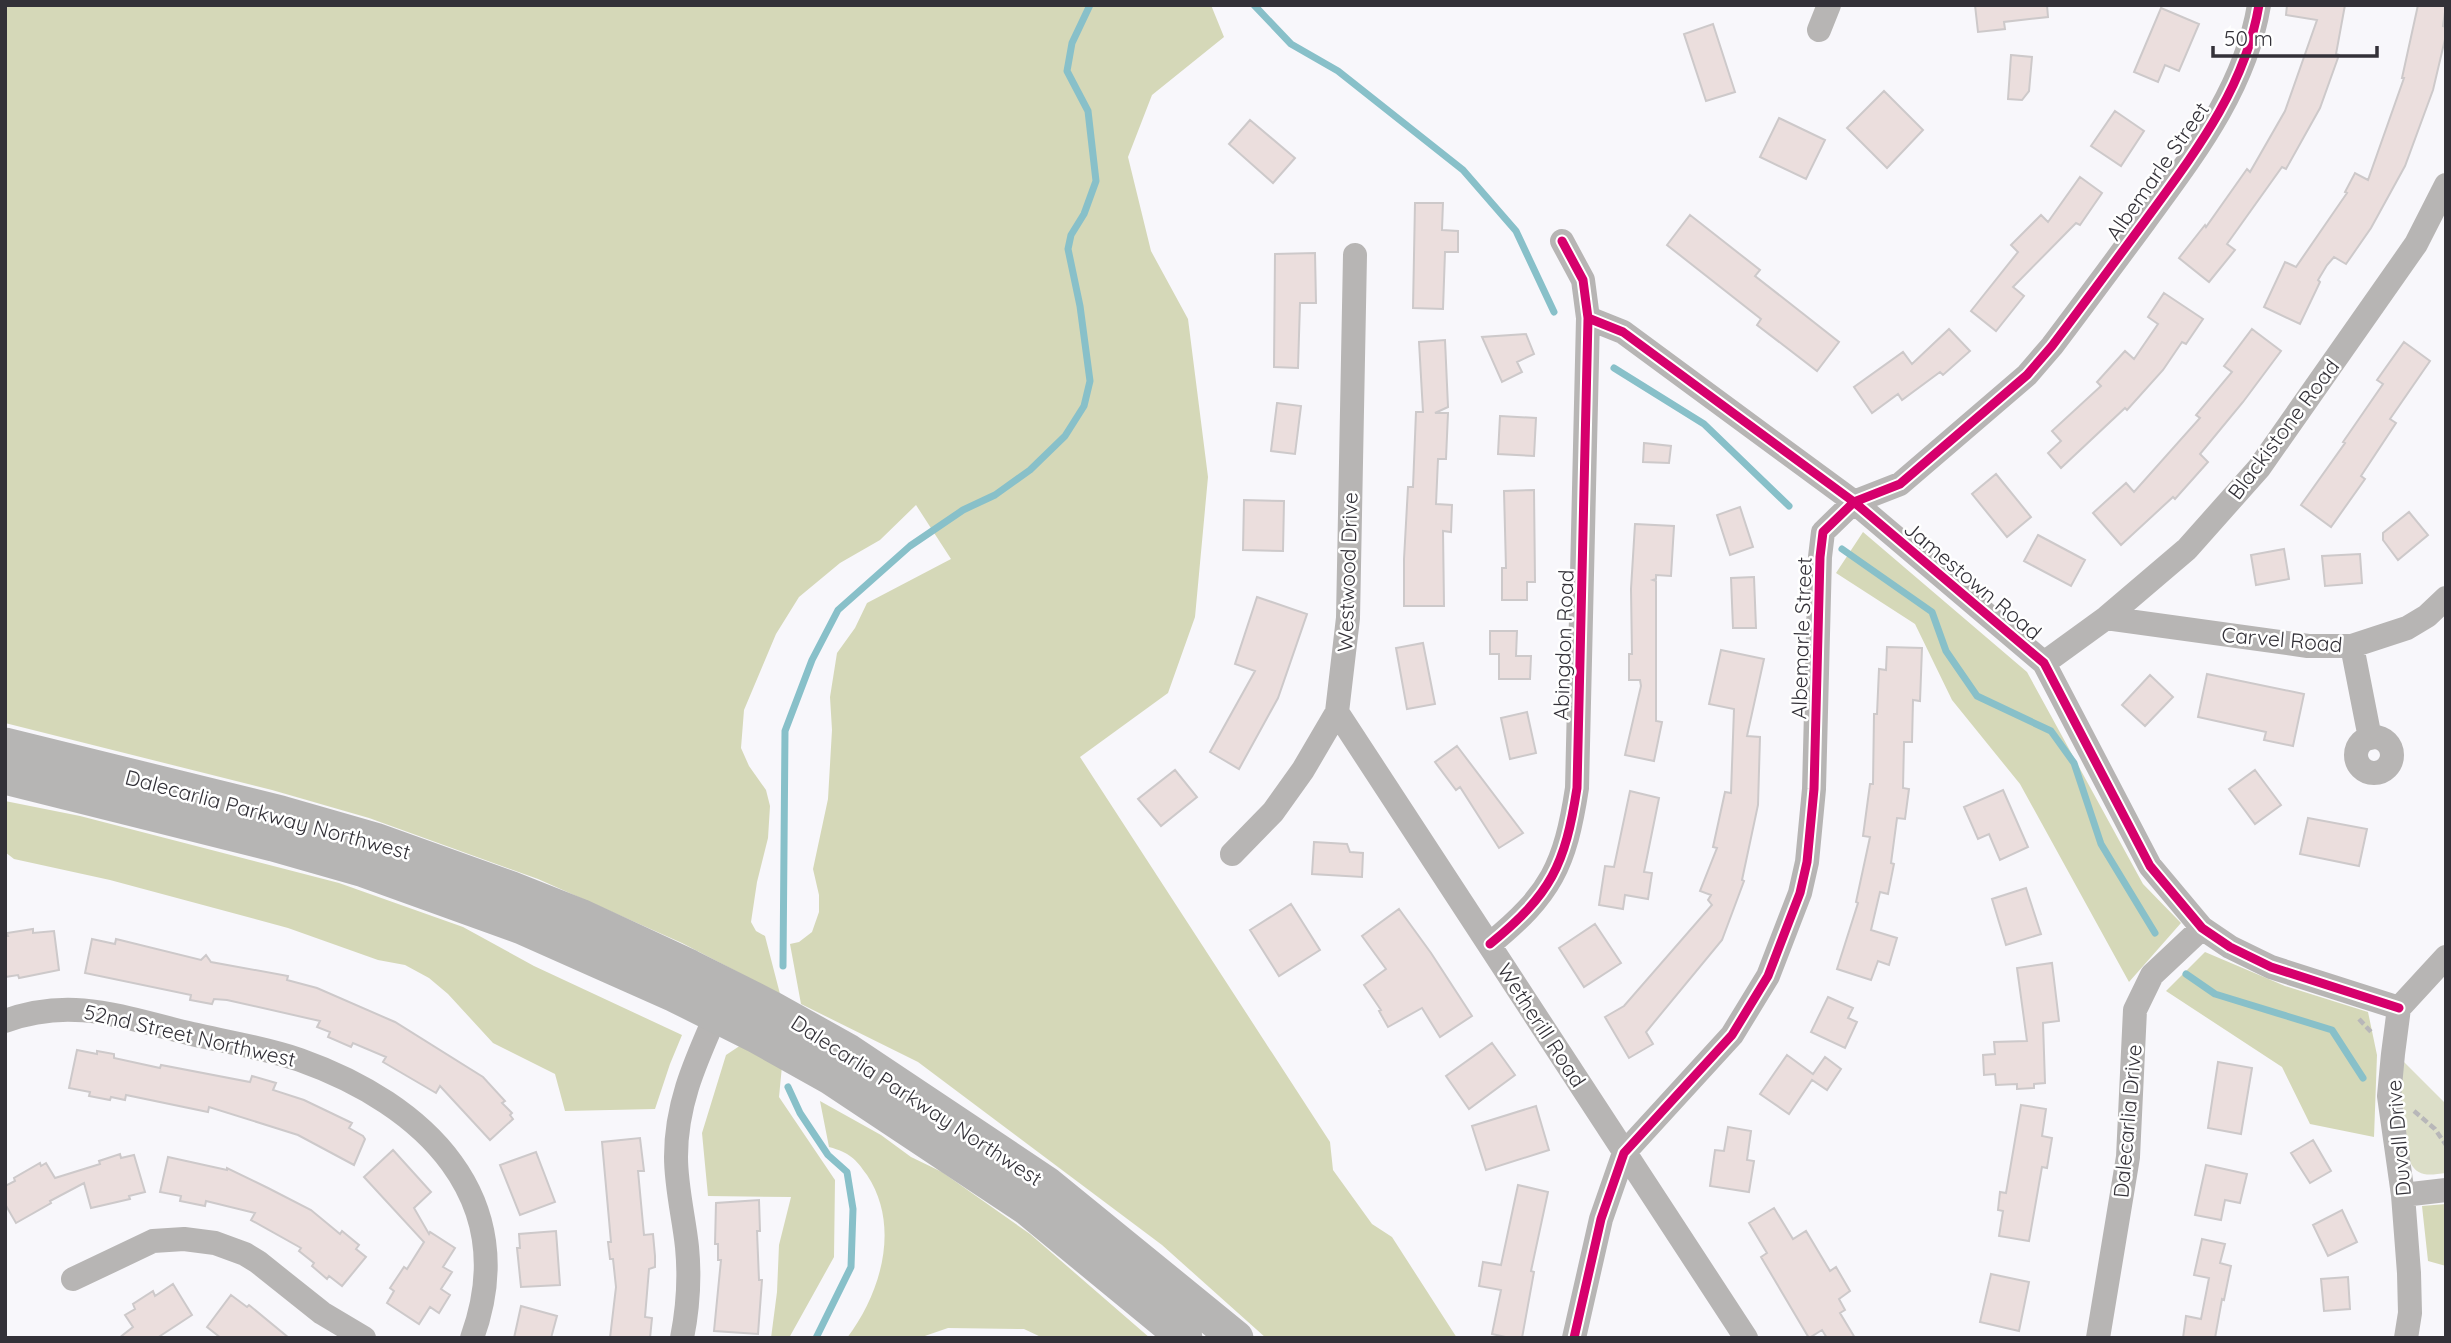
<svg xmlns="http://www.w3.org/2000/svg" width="2451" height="1343" viewBox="0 0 2451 1343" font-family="Quicksand,sans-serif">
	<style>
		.green { fill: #dcdec8 }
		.forest { fill: #d5d8b8 }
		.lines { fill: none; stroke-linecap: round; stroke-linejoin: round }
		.stream { stroke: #88c0c9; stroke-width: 7 }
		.building { fill: #ebdedd; stroke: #cdc9ca; stroke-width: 2 }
		.path { stroke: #b8b7b9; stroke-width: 4.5; stroke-dasharray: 7 3.5; stroke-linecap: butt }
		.street { stroke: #b7b5b4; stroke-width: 24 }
		.secondary { stroke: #b6b5b4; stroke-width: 35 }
		.cycleway-casing { stroke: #fff; stroke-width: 13 }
		.cycleway { stroke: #d6006c; stroke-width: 9 }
		.labels { text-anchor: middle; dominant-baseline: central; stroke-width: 5; stroke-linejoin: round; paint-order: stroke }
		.street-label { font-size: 21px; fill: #333138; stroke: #fff }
	</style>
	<rect width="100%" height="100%" fill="#f8f7fb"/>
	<path class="green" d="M2402,1060L2446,1104V1173C2430,1175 2418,1178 2410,1162L2399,1081Z"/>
	<path class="forest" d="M5,5H1211L1224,37L1152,95L1128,157L1151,251L1188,319L1208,477L1195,617L1168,693L1080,757L1330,1142L1333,1170L1372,1224L1392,1237L1457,1338H1266L1162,1245L918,1062L801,1004L790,944L799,942L812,932L819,912V895L813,869L828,799L832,730L830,697L837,653L855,628L867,603L951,559L916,505L880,540L840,563L799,597L776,634L744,710L741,748L749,766L766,790L770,806L768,838L757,882L751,922L756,931L765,936L780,994L682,943L538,879L369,818L272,790L5,723Z
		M1863,532L2027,672L2143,884L2181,923L2129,982L2020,784L1952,700L1915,624L1836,573Z
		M5,801L80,816L339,883L463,927L534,966L682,1035L670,1064L655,1109L565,1111L555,1074L493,1043L448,994L429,978L405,965L378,960L288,928L110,880L14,859L5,852Z
		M2205,952L2285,986L2368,1012L2377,1055L2374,1137L2310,1124L2282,1067L2166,991Z
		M744,1043L782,1066L779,1097L835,1180L834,1257L789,1338H771L777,1292L779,1245L791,1197L708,1196L702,1133L726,1055Z
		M820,1101L881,1135L911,1157L942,1172L1030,1234L1150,1338H1043L1024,1329L948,1328L919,1338H847C881,1293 901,1226 867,1175C855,1158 850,1153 829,1147Z
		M2446,1204V1266L2428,1261L2422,1206Z"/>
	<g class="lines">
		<path class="stream" d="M1254,5L1291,44L1338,71L1463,170L1516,231L1554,312
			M1614,368L1704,424L1789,506
			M1842,549L1932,612L1946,651L1977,696L2051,731L2074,763L2101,844L2155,933
			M783,966L785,731L812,660L838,610L910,546L963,510L995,495L1030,470L1065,436L1084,406L1090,381L1080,306L1068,249L1071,235L1084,214L1096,181L1088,111L1067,71L1072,43L1090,5
			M2186,974L2215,994L2332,1030L2363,1078
			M788,1087L800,1113L828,1155L847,1172L853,1209L851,1267L816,1338"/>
	</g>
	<path class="building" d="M1975,5H2047L2048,17L2004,22L2005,29L1978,32Z
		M2287,5H2345L2336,54L2339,55L2320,108L2286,169L2282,167L2227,244L2235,250L2209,282L2179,258L2205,225L2206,227L2247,169L2250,172L2285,111L2317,20L2286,15Z
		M2418,5H2446L2443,26L2446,27V35L2433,90L2405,166L2371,228L2346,264L2334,257L2327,265L2318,280L2320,282L2300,324L2264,307L2285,262L2296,267L2347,193L2345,192L2355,173L2368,180L2404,78H2402Z
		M2161,8L2199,24L2179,71L2165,65L2158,82L2134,72Z
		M1713,24L1735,92L1706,101L1684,34Z
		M2011,55L2032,57L2029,91L2022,100L2008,99Z
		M1884,91L1923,130L1887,168L1847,128Z
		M2115,111L2144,131L2121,166L2091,146Z
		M1779,118L1825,140L1806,179L1760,157Z
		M1250,120L1295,158L1273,183L1229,144Z
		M2080,177L2102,193L2080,225L2076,223L2013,287L2024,296L1996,331L1971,311L2018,252L2011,245L2041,215L2048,222Z
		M1415,203H1443L1442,230L1458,231V252H1445L1443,309L1413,308Z
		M1690,215L1760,270L1755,276L1839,342L1817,371L1757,325L1761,319L1667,245Z
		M1315,253L1316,303H1300L1298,368L1274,367L1275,254Z
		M2164,293L2203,319L2186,344L2182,342L2163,370L2127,410L2125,408L2061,468L2048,453L2061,441L2052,431L2101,386L2097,382L2125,351L2134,359L2158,324L2148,317Z
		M1949,329L1970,351L1943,375L1940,372L1902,400L1898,394L1872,413L1854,387L1903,352L1912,364Z
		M2252,329L2281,351L2243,402L2200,454L2208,462L2175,499L2173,497L2121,545L2093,513L2126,483L2134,492L2200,418L2196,415L2232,372L2224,366Z
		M1526,334L1534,354L1517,362L1522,372L1502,382L1482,337Z
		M1445,340L1448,407L1435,413H1448L1446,459H1438L1436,504L1452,505L1451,532L1443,531L1444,606H1404V559L1408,487H1413L1416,412H1423L1419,342Z
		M2404,342L2430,361L2390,419L2396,423L2361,476L2365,479L2331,527L2301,505L2345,443L2343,442L2383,384L2377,380Z
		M1277,403L1301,406L1295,454L1271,451Z
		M1500,416L1536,418L1534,456L1498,454Z
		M1644,443L1671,446L1669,463L1643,462Z
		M1996,474L2031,517L2007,537L1972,494Z
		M1534,490L1535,582H1527V600H1502V568H1506L1504,491Z
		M1244,500L1284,501L1283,551L1243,550Z
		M1740,507L1753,547L1730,555L1717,515Z
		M2409,512L2428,535L2398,560L2383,540V533Z
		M1635,524L1674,526L1671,576L1656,575V579L1653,580L1656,581V721L1662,722L1654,761L1625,755L1641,686L1640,680H1629V654H1632L1631,589Z
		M2038,535L2085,560L2071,586L2024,561Z
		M2284,549L2289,579L2256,585L2251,555Z
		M2360,554L2362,583L2325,586L2322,556Z
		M1754,577L1756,628H1733L1731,578Z
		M1257,597L1307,614L1278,698L1239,769L1210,752L1255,671L1235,664Z
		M1490,631H1517L1516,656H1531L1530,679H1499V654H1490Z
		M1423,643L1435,704L1407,709L1396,648Z
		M1887,647L1922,648L1920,701L1913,700L1912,742H1904L1903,788L1909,789L1905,819L1897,818L1891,863L1894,864L1888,894L1880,892L1871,930L1897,938L1889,965L1878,961L1871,980L1837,969L1858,903L1856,902L1870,837L1863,836L1870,784H1873L1874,714H1877L1879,669L1886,670Z
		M1721,650L1764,659L1747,736L1760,737L1758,805L1742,880L1744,881L1722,940L1646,1032L1653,1044L1629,1058L1605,1017L1624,1006L1712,905L1708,900L1711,895L1700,891L1717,848L1713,847L1725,792L1731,793L1734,709L1709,704Z
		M2207,674L2304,694L2293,746L2264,740L2266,732L2198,717Z
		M2150,675L2173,697L2145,726L2122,705Z
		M1527,712L1536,753L1510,759L1501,718Z
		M1457,746L1523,833L1499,848L1460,787L1456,790L1435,762Z
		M1175,770L1197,797L1161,826L1138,799Z
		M2255,770L2281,805L2255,824L2229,789Z
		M2003,790L2028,847L2000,860L1989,834L1978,839L1964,807Z
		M1630,791L1659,798L1644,872L1652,873L1648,899L1625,895L1623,909L1599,905L1605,866L1614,867Z
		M2308,818L2367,829L2359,866L2300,854Z
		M1314,842L1347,844L1350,852L1363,853L1362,877L1312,874Z
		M2026,888L2041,934L2006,945L1992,899Z
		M1291,904L1320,950L1279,976L1250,930Z
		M1399,909L1431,953L1472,1016L1440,1037L1422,1008L1388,1027L1379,1011L1381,1010L1364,985L1386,969L1362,936Z
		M1595,924L1621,963L1584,987L1559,948Z
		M33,929V933L54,931L59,970L19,978L18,975L5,977V936H8L7,933Z
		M92,939L115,944L116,939L201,960L206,955L211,962L288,976L287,980L317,988L395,1022L483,1077L505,1101L502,1103L512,1113L510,1115L513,1119L490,1140L440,1086L436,1093L383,1062L386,1057L353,1043L351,1047L328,1037L330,1032L317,1027L320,1021L227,1000L214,999L212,1004L190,1000L191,995L85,973Z
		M2052,963L2059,1021L2043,1023L2045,1083L2034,1084V1088L2017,1089V1084L1996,1085L1995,1074L1984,1075L1983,1055L1995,1054L1994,1042L2027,1041L2017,968Z
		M1828,997L1853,1008L1848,1018L1857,1022L1845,1048L1811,1032Z
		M1492,1043L1515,1075L1469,1109L1446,1076Z
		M77,1050L97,1054V1051L114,1054V1058L160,1068L161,1065L250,1082L252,1076L276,1083L273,1090L304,1100L352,1123L349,1128L363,1136L365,1139L354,1165L298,1135L209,1107L208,1112L126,1095L125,1100L111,1097L110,1100L89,1096L90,1092L69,1088Z
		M1787,1055L1813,1074L1825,1057L1841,1069L1827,1090L1812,1080L1789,1114L1760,1094Z
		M2218,1062L2252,1068L2241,1134L2208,1128Z
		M2021,1105L2046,1109L2042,1136L2052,1138L2047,1168L2042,1167L2029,1241L1999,1236L2003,1211L1998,1210L2000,1192L2006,1193Z
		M1536,1106L1549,1150L1486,1170L1472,1126Z
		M1728,1127L1751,1131L1747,1160L1754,1161L1749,1192L1710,1186L1715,1150L1724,1151Z
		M640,1138L644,1171H638L644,1235L653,1234L655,1256V1267L649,1269L645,1317L652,1318L650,1338H610L616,1287L613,1259H610L608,1242H611L602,1142Z
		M2313,1140L2331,1171L2310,1183L2291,1153Z
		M393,1150L431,1192L414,1208L429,1234L430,1232L455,1248L443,1267L452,1272L441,1289L450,1295L439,1313L430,1307L419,1324L387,1303L394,1291L390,1288L404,1267L407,1269L424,1242L364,1177Z
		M536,1152L555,1202L520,1215L500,1165Z
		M120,1154L121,1158L134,1155L145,1192L129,1196L130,1199L91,1208L84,1183L50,1201L51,1203L16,1223L5,1204V1186L15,1181L14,1178L40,1163L41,1166L46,1163L55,1178L100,1164L99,1161Z
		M168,1157L227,1170V1168L268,1188L311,1210L340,1234L342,1231L359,1245L356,1249L366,1257L342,1286L329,1276L327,1279L312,1266L314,1263L299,1251L301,1248L251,1220L255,1213L206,1201L205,1206L180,1201L181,1196L160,1192Z
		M2206,1165L2247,1174L2240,1203L2225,1200L2221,1220L2195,1215Z
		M1518,1185L1548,1192L1531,1271L1534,1272L1522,1338H1510L1492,1334L1501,1290L1479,1286L1483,1262L1501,1265Z
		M759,1200L760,1231H757L759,1280H762L758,1334L714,1331L721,1260H718V1244H715L716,1203Z
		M1774,1208L1793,1239L1806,1231L1830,1271L1836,1267L1850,1291L1839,1299L1845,1310L1840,1313L1855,1338H1827L1822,1330L1809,1338L1761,1257L1767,1253L1749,1223Z
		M2342,1210L2357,1242L2328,1256L2313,1225Z
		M556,1231L560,1285L521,1287L517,1248H520L519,1234Z
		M2202,1239L2225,1244L2220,1263L2231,1266L2224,1300L2222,1299L2215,1338H2183L2186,1316L2201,1319L2209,1278L2194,1275Z
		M1991,1274L2029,1282L2019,1331L1980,1322Z
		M2348,1277L2350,1309L2324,1311L2321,1279Z
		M173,1284L192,1315L157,1338H119L133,1327L125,1315L135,1309L133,1304L153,1291L155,1296Z
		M231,1295L247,1307L249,1305L289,1338H221L207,1327Z
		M521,1306L557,1316L551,1338H514Z"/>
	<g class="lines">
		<path class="path" d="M2359,1019L2372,1033
			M2414,1111L2435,1129L2446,1145"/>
		<path class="street" d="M1819,30L1829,5
			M1588,318L1623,332L1854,502L2044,663L2150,866L2202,928L2230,947L2271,967L2399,1008
			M2106,618L2308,646H2352L2407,628L2427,616L2446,598
			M2352,646L2370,738
			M2044,663L2106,618L2187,549L2259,468L2416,244L2446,185
			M1337,712L1746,1338
			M2356 755a18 18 0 1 1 36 0a18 18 0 1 1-36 0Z
			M1232,854L1273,812L1303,770L1337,712L1348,618L1355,255
			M1490,944C1551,894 1565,866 1577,788L1588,318L1583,280L1562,241
			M5,1021C73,996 124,1018 192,1034C228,1042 265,1048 300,1060C424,1104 523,1198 472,1338
			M2403,1195L2446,1190
			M73,1279L153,1241L184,1239L215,1243L245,1254L258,1262L322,1313L364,1338
			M682,1338C688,1308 690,1278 687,1247C684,1218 676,1187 676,1157C676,1104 695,1063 716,1015
			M1574,1338L1601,1219L1624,1153L1732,1035L1768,976L1800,893L1807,862L1814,789L1820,557L1823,532L1854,502L1900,484L2027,375L2052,346C2083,305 2114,263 2145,221C2193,155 2245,89 2259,5
			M2098,1338L2128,1157L2135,1010L2152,975L2202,928
			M2406,1338L2410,1313L2409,1273L2403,1195L2389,1096L2393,1054L2399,1008L2446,957"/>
		<path class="secondary" d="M5,745L281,813L375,840L512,889L580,916L690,967L771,1008L848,1051L1047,1184L1236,1338
			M5,777L273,844L364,870L522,927L675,995L755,1035L830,1077L1027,1208L1185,1338"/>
		<g class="cycleway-casing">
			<path id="cycleway" d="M1588,318L1623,332L1854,502L2044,663L2150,866L2202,928L2230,947L2271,967L2399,1008
				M1490,944C1551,894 1565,866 1577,788L1588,318L1583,280L1562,241
				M1574,1338L1601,1219L1624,1153L1732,1035L1768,976L1800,893L1807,862L1814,789L1820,557L1823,532L1854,502L1900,484L2027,375L2052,346C2083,305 2114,263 2145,221C2193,155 2245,89 2259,5"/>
		</g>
		<use href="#cycleway" class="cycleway"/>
	</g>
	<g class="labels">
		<g class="street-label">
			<text transform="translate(2157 171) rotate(-55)">Albemarle Street</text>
			<text transform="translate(2283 429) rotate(-53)">Blackistone Road</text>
			<text transform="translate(1347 572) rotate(-88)">Westwood Drive</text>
			<text transform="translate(1973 580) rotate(40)">Jamestown Road</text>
			<text transform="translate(1801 638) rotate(-88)">Albemarle Street</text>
			<text transform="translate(2282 639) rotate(5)">Carvel Road</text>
			<text transform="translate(1563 645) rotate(-88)">Abingdon Road</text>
			<text transform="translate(268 814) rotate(15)">Dalecarlia Parkway Northwest</text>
			<text transform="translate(1542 1025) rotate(57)">Wetherill Road</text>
			<text transform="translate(190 1035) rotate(13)">52nd Street Northwest</text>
			<text transform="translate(917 1100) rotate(33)">Dalecarlia Parkway Northwest</text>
			<text transform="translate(2127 1121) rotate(-85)">Dalecarlia Drive</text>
			<text transform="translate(2398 1138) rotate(-95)">Duvall Drive</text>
		</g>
	</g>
	<rect width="2451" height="1343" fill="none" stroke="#333138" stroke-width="14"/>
	<path d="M2213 46v10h164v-10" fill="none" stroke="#333138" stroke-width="3.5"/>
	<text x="2224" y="46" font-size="21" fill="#333138" stroke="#ffffff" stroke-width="5" paint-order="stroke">50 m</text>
</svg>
